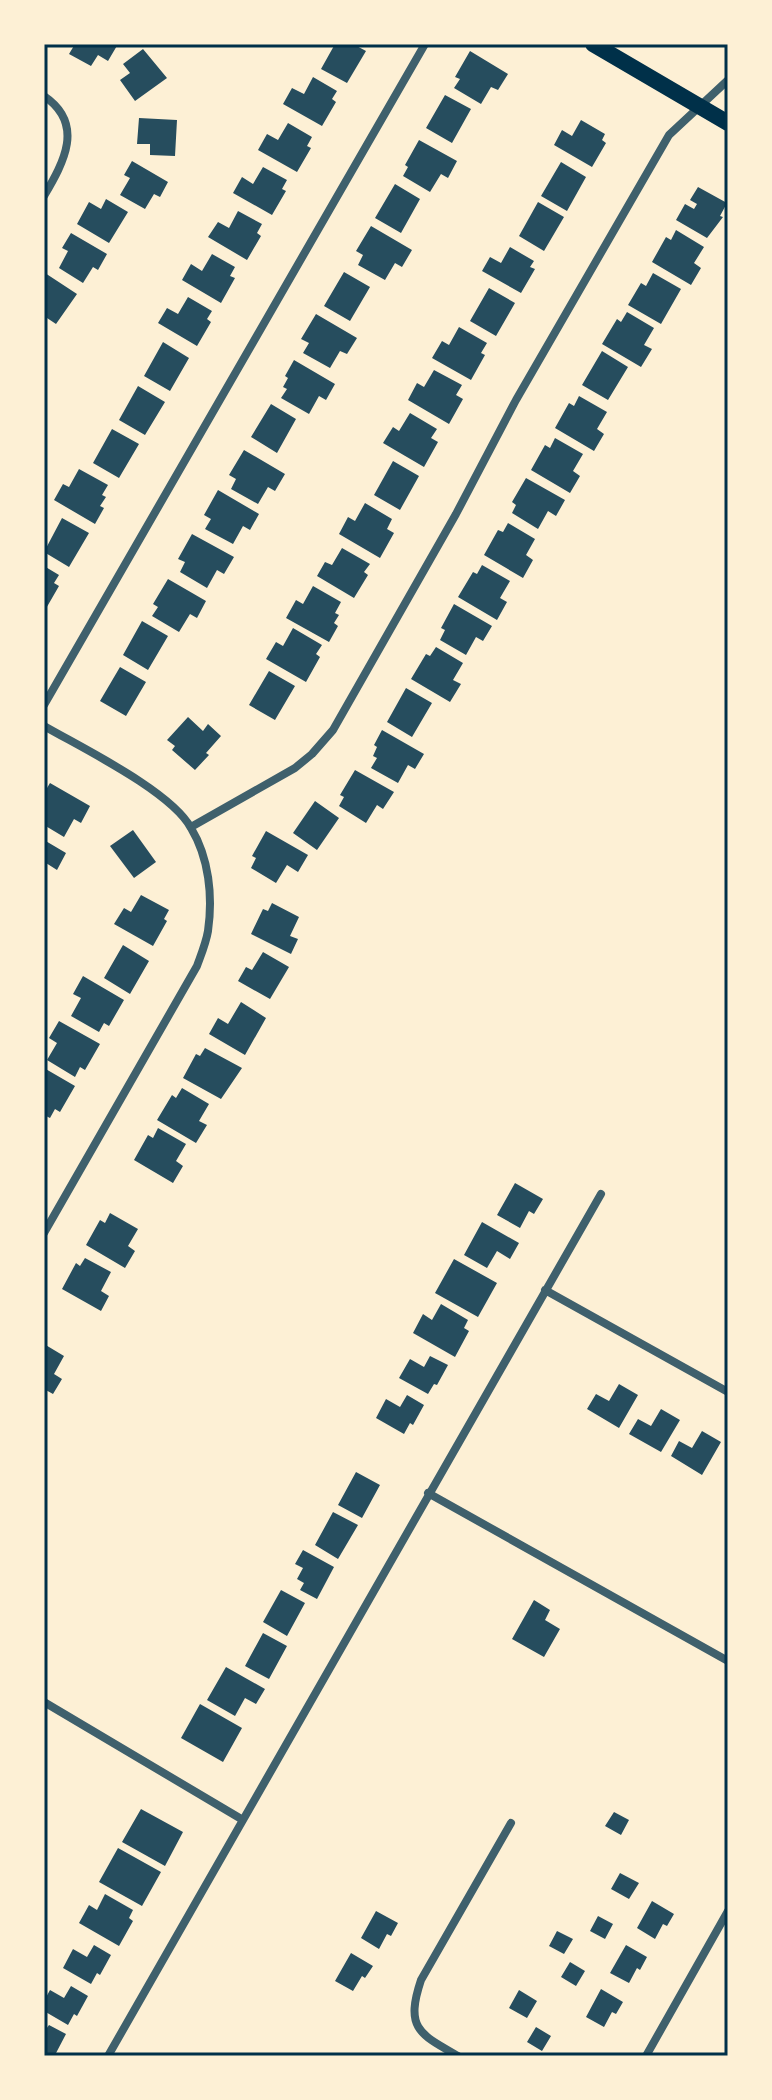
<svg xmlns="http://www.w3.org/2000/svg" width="772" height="2100" viewBox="0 0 772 2100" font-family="'Noto Sans',sans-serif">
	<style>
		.building { fill: #264d5e }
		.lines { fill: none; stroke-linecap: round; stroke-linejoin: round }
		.minor { stroke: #3f606c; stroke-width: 8 }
		.secondary { stroke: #003049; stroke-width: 16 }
		.neatline { fill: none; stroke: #003049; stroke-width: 3 }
	</style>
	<rect width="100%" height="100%" fill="#fdf0d5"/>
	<path class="building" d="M75,44H118L108,61L98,55L91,66L69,54Z
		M335,44H353L366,51L347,83L321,69Z
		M143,49L167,78L135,101L120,80L130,73L123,64Z
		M470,51L508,74L498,90L491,87L481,104L454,88L460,79L455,77Z
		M313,77L337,91L332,99L336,102L322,126L283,104L292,88L304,94Z
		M445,95L471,109L452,143L426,128Z
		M139,118L177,120L175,156L150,155V144H137Z
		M581,120L605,134L602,140L606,143L592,167L554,145L562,130L572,136Z
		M288,123L312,137L307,146L311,148L297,172L258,150L267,134L278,140Z
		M419,140L457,161L448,178L441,174L430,192L403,176L408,167L405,165Z
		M132,161L168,182L160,197L154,194L145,209L120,195L130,178L124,175Z
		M561,162L586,177L567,211L541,196Z
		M263,167L287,180L282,189L286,191L272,215L233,193L242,177L253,184Z
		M395,184L420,199L401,233L375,218Z
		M698,187L727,203L720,216L723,217L707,238L676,220L685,204L694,209L697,204L690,200Z
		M106,199L128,212L109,243L77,224L89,202L101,209Z
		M538,202L564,217L544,251L519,236Z
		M238,211L262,224L257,233L261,236L247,260L208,237L218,222L229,228Z
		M371,226L412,250L402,267L395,263L385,280L358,265L363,255L356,251Z
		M676,230L704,247L694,263L701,268L691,285L652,262L666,237L671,240Z
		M71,233L107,254L98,270L93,267L83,283L59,268L68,251L62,248Z
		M510,247L534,261L530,267L535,269L521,293L482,271L490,257L501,263Z
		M212,254L235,267L230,276L235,278L221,303L182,280L191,264L202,271Z
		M344,272L370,287L350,321L324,306Z
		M45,273L77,294L56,324L44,316Z
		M653,273L681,289L661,324L628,305L641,283L646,286Z
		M489,288L515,303L496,336L470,321Z
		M188,297L212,311L207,319L211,322L197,346L158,323L167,308L178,314Z
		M627,312L654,328L644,345L652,349L641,367L602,344L617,319L621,322Z
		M316,314L357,338L347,354L340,351L330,368L303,353L309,343L301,339Z
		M459,327L487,343L481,353L485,355L471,380L432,358L442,341L449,345Z
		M163,342L189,358L170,391L144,376Z
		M602,351L628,367L608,400L582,385Z
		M294,360L335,384L326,400L319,396L309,414L281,398L287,389L283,387L288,378L285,376Z
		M434,370L462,385L456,395L463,399L449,424L408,400L417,383L424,387Z
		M138,386L165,402L145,435L119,420Z
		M579,396L607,412L597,429L604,434L594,451L555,428L569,403L574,406Z
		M271,404L296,419L277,453L251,437Z
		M410,413L437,429L431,438L438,442L424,467L383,443L393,427L399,431Z
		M112,429L139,444L119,478L93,463Z
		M555,438L583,454L573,471L580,476L570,493L531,470L545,445L550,448Z
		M244,450L285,474L275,491L268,487L258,504L231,489L236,479L229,475Z
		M393,461L419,476L400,510L374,495Z
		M79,469L108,485L102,495L106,497L100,506L104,508L95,524L54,500L63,484L69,487Z
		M526,478L565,500L556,516L548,511L538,529L512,513L516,505L512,502Z
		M218,490L259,514L250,530L243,526L233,544L205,529L211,519L204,515Z
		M365,503L392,519L387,529L394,533L380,558L339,534L348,517L355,521Z
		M62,518L89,533L69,567L44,552Z
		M508,523L535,539L526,555L533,560L523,578L484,555L498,530L503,532Z
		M192,534L234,557L224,574L217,570L207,588L180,572L185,562L178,559Z
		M342,548L370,564L364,572L368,575L354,598L317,576L325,562L332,565Z
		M482,565L510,581L500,598L507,602L497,620L458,597L473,572L477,574Z
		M44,566L59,575L54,583L59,586L44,612Z
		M168,579L206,601L197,618L190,614L179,632L152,616L158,607L153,604Z
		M313,586L341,602L335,613L339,615L334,623L338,626L329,642L286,618L296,600L303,604Z
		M454,604L492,626L483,641L476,637L466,655L440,640L445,630L441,628Z
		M142,621L168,636L148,670L123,655Z
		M293,628L322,645L316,654L320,657L306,682L266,659L276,642L283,646Z
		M436,647L463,663L453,680L461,684L450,702L411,679L426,654L430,656Z
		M120,667L146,682L126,716L100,701Z
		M269,671L295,686L275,720L249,705Z
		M406,688L432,703L412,737L387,722Z
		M188,717L203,731L208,724L221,736L206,753L209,755L195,770L172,750L175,746L167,740Z
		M382,730L424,754L415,769L408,765L398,783L371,768L377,758L373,756L377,747L374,745Z
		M355,770L394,792L383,809L377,805L366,823L339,806L344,797L340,795Z
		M50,783L90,806L81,823L74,819L64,837L44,825V793Z
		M315,801L339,818L317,850L293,833Z
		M133,830L156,862L134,878L110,846Z
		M266,831L308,855L298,872L287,865L276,883L251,868L256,858L252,856Z
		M44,840L66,853L57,870L46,863L44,867Z
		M141,895L169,910L164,919L167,921L153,946L114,924L124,908L131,912Z
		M272,903L299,917L290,936L298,939L291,954L251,934L263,909L268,911Z
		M123,945L149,961L130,994L104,978Z
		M263,952L289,967L270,999L238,981L246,967L252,970Z
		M83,976L124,1000L109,1026L104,1023L99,1032L71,1016L81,998L73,994Z
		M241,1002L266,1018L245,1055L209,1034L218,1018L228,1024Z
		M59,1021L100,1044L85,1070L80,1067L75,1077L47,1060L57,1043L49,1038Z
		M205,1048L242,1068L221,1099L183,1078L196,1054L200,1056Z
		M44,1068L75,1086L60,1112L55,1109L50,1118L44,1115Z
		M182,1088L209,1104L199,1121L207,1125L196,1143L157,1120L172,1095L176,1098Z
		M158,1128L186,1144L176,1161L183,1166L173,1183L134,1160L148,1135L153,1138Z
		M515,1183L543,1199L534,1214L529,1211L520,1228L497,1215Z
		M110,1213L138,1229L128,1246L135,1251L125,1268L86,1245L100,1220L105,1223Z
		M482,1222L519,1243L510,1259L497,1251L487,1268L464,1255Z
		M85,1258L111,1272L101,1291L109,1296L101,1311L62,1289L76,1263L80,1266Z
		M454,1259L497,1283L478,1317L435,1293Z
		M441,1304L468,1320L464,1328L469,1331L455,1357L413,1333L423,1314L432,1320Z
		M44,1344L64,1356L54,1374L62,1379L53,1394L44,1389Z
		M430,1356L448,1365L437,1385L434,1384L428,1394L399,1378L410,1359L424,1367Z
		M619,1384L638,1395L619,1428L587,1409L596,1394L609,1401Z
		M407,1395L424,1405L413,1425L410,1423L404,1434L376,1418L386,1399L400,1407Z
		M661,1409L680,1420L661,1452L629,1434L638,1419L651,1426Z
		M702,1431L721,1442L702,1475L671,1456L679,1441L692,1448Z
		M356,1472L380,1485L362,1518L338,1505Z
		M333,1512L358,1525L338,1559L315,1545Z
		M303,1550L334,1567L317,1599L300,1590L304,1583L297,1579L303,1568L295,1564Z
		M281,1590L305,1603L287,1636L263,1622Z
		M534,1600L550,1610L545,1620L560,1629L544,1657L512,1639Z
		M263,1633L287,1646L269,1679L245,1666Z
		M226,1667L265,1689L256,1704L245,1698L235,1716L207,1700Z
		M200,1704L242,1728L223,1762L181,1738Z
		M141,1809L183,1832L165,1866L122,1842Z
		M614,1812L629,1820L621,1835L605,1826Z
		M118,1848L161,1872L142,1906L99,1882Z
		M620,1873L639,1883L629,1899L611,1889Z
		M105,1894L133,1910L129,1918L133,1921L119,1946L79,1923L89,1905L97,1910Z
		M652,1901L674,1914L667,1926L663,1924L655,1939L637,1928Z
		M376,1911L398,1923L391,1936L387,1934L379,1949L361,1938Z
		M598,1916L613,1924L605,1939L590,1931Z
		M557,1931L573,1939L564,1954L549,1946Z
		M94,1945L111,1955L100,1975L97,1973L91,1984L63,1968L73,1949L87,1957Z
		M626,1945L647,1957L640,1970L637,1968L629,1983L610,1973Z
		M351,1953L373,1966L365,1978L362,1976L353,1991L335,1981Z
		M570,1962L585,1971L576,1986L561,1977Z
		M71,1986L88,1996L77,2016L74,2014L68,2025L44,2011V2001L50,1990L64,1998Z
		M601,1989L623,2002L616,2014L612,2012L604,2027L586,2017Z
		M519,1990L537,2001L527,2018L509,2008Z
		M49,2025L66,2034L55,2055L51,2053L49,2056H44V2032Z
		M536,2027L551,2036L542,2051L527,2042Z"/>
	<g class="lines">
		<path class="minor" d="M44,96C85,124 64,162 44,196
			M44,705L425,44
			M44,726C82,748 171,791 191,828C209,858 213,896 208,931C206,943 201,955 197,966L44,1233
			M191,827L295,768L312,754L333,730L456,514L516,400L669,135L728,80
			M545,1290L728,1392
			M428,1493L728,1661
			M44,1702L243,1820
			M108,2056L601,1194
			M458,2056C419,2034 405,2028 421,1980L511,1823
			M646,2056L728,1911"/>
		<path class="secondary" d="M593,44L728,123"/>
	</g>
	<rect width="772" height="2100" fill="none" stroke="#fdf0d5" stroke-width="92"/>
	<rect x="46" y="46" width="680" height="2008" class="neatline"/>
</svg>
